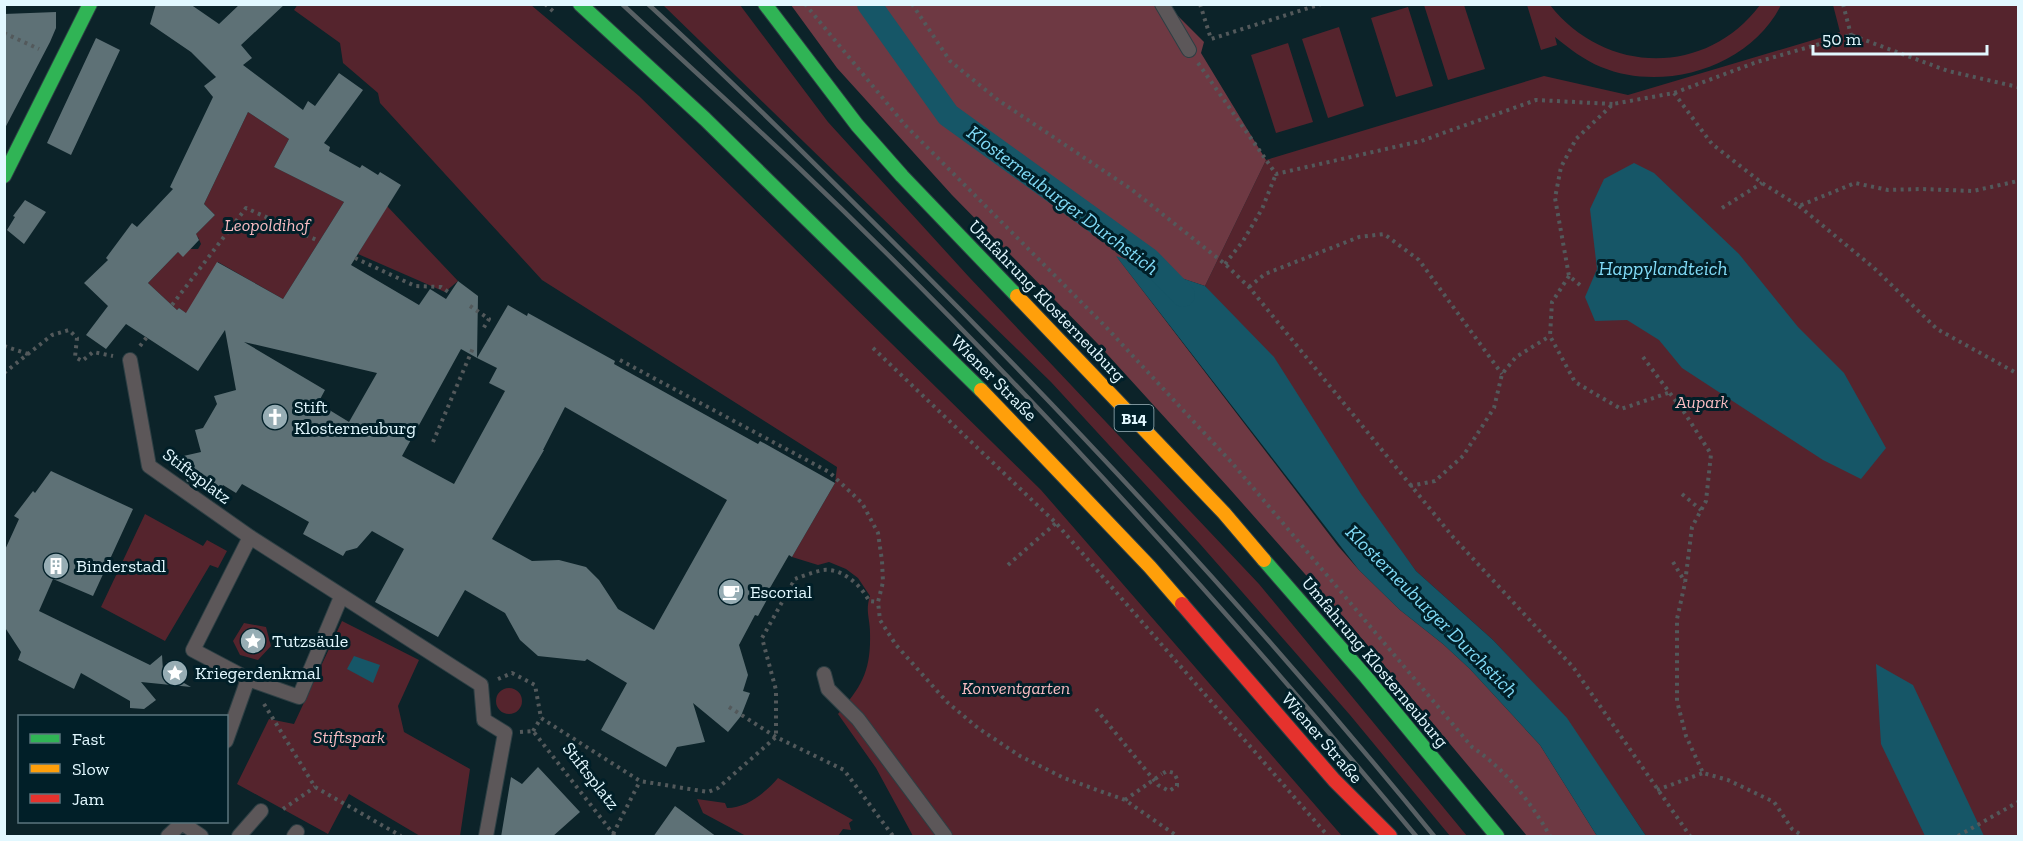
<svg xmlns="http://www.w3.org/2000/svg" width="2023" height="841" viewBox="0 0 2023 841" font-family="'Zilla Slab',serif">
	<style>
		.green { fill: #55242d }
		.forest { fill: #6e3943 }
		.water { fill: #165667 }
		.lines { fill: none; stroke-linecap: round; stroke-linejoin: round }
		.canal { stroke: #165667; stroke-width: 24 }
		.building { fill: #5e7176; fill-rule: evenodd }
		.lane-casing { stroke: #2d3f44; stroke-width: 16 }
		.fast-casing { stroke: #2d3f44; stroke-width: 16 }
		.slow-casing { stroke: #2d3f44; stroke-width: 16 }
		.jam-casing { stroke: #2d3f44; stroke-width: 16 }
		.path { stroke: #53595b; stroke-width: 4; stroke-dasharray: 3 4.5; stroke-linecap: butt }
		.lane { stroke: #5c5759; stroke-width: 14 }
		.fast { stroke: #30b455; stroke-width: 14 }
		.slow { stroke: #ff9f0a; stroke-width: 14 }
		.jam { stroke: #e5322d; stroke-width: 14 }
		.rail { stroke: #586064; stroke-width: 4.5 }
		.path-bridge { stroke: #53595b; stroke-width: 4; stroke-dasharray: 3 4.5; stroke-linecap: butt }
		.labels { text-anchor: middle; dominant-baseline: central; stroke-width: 6; stroke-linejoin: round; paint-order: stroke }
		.shield { fill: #011f28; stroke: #9eb7be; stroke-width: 1.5 }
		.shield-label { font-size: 16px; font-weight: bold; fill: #e2f8ff }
		.park-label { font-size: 18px; font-style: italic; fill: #f8bbc1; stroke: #011f28 }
		.street-label { font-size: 18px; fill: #e2f8ff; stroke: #011f28 }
		.poi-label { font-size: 18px; fill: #e2f8ff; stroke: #011f28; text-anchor: start }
		.water-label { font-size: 20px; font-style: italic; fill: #81dbf7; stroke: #011f28 }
	</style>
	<rect width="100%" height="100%" fill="#0c2329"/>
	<path class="green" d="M298,4L531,5L639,96L1041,490L1342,836H913L876,768L838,714C862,686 871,671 870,633C870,618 865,611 870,596L858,578L846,569L829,562L818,565L792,557L835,483L837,467L542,280L380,103L378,93L343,63L340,43L294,10Z
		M663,5H740L828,122L969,277L1259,584L1467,836H1450L1350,715L1200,544L1051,382Z
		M1424,5H1464L1485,69L1448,80Z
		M1527,5H1550C1605,75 1706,77 1760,5H1781C1750,67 1664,93 1601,67C1584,60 1570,49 1555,37L1557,45L1541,50Z
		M1833,5H2018V836H1646L1566,718L1493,640L1416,571L1205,286L1266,160L1544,76L1628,95L1840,32Z
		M1408,7L1433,86L1396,97L1371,18Z
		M1339,27L1364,106L1328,118L1302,39Z
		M1288,43L1313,122L1276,133L1251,55Z
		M248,112L289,139L274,167L344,202L283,299L218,262L187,314L179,308L177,310L148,283L178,252L183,256L190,249H198L201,244L198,237L194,236L215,215L204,204Z
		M387,206L458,281L445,292L358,254Z
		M145,514L203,546L207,540L227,551L218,568L210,565L165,641L101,607Z
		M342,621L419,660L398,706L404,732L470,769L460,836H420L349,794L328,834L237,784L269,719L294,724Z
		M244,623L266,627L271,646L258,660L240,655L233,641Z
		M496 701a13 13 0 1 1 26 0a13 13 0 1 1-26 0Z
		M778,778L853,820L849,823L851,830L843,829L838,836H746L703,813L697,799L725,803L727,808C747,808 766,792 778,778Z"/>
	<path class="forest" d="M791,5H1169L1172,10L1204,42L1201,53L1266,160L1205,286L1117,257L1338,546L1359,570L1400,610L1443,644L1470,669L1540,745L1597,836H1527L1358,634L1228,487L1097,343L952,195L837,68Z"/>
	<path class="water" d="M1634,163L1654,173L1739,254L1798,327L1844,373L1886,448L1861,479L1823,460L1682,368L1659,340L1627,320L1595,321L1585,297L1597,269L1590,209L1604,179Z
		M1116,256L1205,286L1274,357L1361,494L1416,571L1493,640L1567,718L1646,836H1597L1540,745L1470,669L1443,644L1400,610L1359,570Z
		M354,656L380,665L373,683L347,669Z
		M1876,664L1913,685L1984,836H1925L1881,744Z"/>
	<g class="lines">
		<path class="canal" d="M869,4L948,115L1149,260L1183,295"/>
	</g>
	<path class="building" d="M156,4H190L219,24L240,4H285L241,45L252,58L243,65L303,110L308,101L315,106L339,73L363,90L324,143L330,147L329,151L360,168L362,165L378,175L380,172L401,185L351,265L419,305L430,289L446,299L458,281L478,296L477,358L461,349L402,456L454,484L505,391L489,383L497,368L477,358L508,305L527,316L528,313L615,361L614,364L758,444L760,441L835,483L792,557L789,555L767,593L770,594L758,616L755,615L739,645L748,675L743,691L750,693L741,716L728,732L693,703L705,742L677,747L666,767L601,730L627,683L587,659L585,661L538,656L520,640L505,613L465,590L438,637L375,602L404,549L372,531L357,548L346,551L343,556L303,534L309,522L242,484L236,493L223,485L215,501L208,479L205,480V476L187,482L179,457L201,452L195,430L203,428L217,404L214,396L236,390L225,330L198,371L126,324L106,349L86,335L108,306L84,283L108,260L106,258L132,223L137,227L173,189L170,187L213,97L204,86L216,77L191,52L150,24ZM248,112L289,139L274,167L344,202L283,299L217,262L186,313L179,308L177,310L148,283L178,252L183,257L199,240L196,234L215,215L204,204ZM244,342L377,373L349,422L318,403L325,390ZM565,407L727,500L654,630L618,609L599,580L586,567L559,560L532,561L492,539L544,450H543Z
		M56,12V28L50,42L4,130V14Z
		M96,38L120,50L71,155L47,143Z
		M25,200L46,212L24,244L7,230L15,217L13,216Z
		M51,471L133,509L93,596L53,579L39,611L150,665L162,655L163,671L191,687L141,682L156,700L144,709L130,708V701L81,673L74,689L18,660L21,652L4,626V552L19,519L14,516L33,491L35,493Z
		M538,767L580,812L552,837H501L511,777L522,784Z
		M675,806L717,837H653Z"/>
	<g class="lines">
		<g class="lane-casing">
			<path id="lane" d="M1162,4L1189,50
				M130,360L149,466L250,537L481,685L484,720L505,733L486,836
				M824,674L828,689L858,719L945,836
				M248,679L193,650L250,537
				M226,741L248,679L299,697L341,597
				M182,823L201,836
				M168,836L183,822
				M239,836L261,811
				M294,836L297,832"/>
		</g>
		<g class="fast-casing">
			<path id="fast" d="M580,4L705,119L981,390
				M765,4L857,125L902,176L1017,296
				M4,176L90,4
				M1264,560L1366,677L1497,836"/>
		</g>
		<g class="slow-casing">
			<path id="slow" d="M1017,296L1224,513L1264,560
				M981,390L1150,567L1182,604"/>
		</g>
		<g class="jam-casing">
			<path id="jam" d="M1182,604L1334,780L1390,836"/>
		</g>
		<path class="path" d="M545,4L554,12
			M805,4L905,125L1105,326L1233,464L1472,747C1506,770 1530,801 1550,836
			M912,4L950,61L998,100L1131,189L1225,264L1249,287L1453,537L1573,667L1690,836
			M1200,4L1211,39L1321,4
			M1843,4L1851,35
			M4,33L39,49
			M1198,63L1276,174L1421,141L1536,100L1613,104
			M1674,93L1712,144L1762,183L1799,206L1855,183L1888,190L1921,189L1973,191L2018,181
			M1799,206L1874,268L1937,329L2018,374
			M1722,208L1762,183
			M355,258L415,286L441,287L450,293
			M1225,264L1243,241L1262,209L1276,174
			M1569,276L1552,302L1550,336L1575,382L1621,409L1668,393
			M1580,285L1569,276L1555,198L1561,167L1576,139L1613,104L1674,93L1757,62L1851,35L1948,71L2018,87
			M1249,287L1265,274L1359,237L1384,234L1419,260L1502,374
			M172,305L246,208L319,241
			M470,306L489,319L483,329
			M4,346L28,354
			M140,346L147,337
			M873,348L1056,523L1328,836
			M1643,357L1684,412L1711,454L1706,501L1692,527L1685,583L1677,619V701L1686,736L1703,773L1728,780L1774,802L1792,829L1803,836
			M620,360L829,472L862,503L878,533L882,561L883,582L878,602L880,620L896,645L947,702L978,728L1020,756L1064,778L1125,800L1177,836
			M4,373L52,335L69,330L77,338L75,357L82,361L93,352L113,356
			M433,442L473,348
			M1410,486L1435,481L1463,456L1494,408L1502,374L1516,357L1550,336
			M1682,494L1701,510
			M1673,562L1685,582
			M1008,565L1056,523
			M498,679L512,673L535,685L541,718L640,781L708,792L718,788L776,737V690L762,638L795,579C803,576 813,572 823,570C842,568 861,585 869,601L878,602
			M264,704L315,787L401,836
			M729,707L776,737L844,770L893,836
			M1096,709L1158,785L1169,791L1177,786V779L1174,773L1167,771L1162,774
			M533,731L541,718
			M520,732L533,731L615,836
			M1657,790L1703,773
			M1125,800L1149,783
			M283,809L315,787
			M613,834L640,781
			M1958,836L2018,802"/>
		<use href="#lane" class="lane"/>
		<use href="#fast" class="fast"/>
		<use href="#slow" class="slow"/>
		<use href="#jam" class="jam"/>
		<path class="rail" d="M622,4C681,59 742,114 800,169C1019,378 1223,604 1416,836
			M648,4C736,85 820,169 904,253C1090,439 1268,632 1434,836"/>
		<path class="path-bridge" d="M1149,783L1162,774"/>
	</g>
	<defs>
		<g id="church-disc" transform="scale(1.35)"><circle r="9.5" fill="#97adb4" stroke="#011f28"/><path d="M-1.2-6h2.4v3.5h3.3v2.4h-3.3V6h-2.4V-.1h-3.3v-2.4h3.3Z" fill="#fff"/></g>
		<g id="building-disc" transform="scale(1.35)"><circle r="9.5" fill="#97adb4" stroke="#011f28"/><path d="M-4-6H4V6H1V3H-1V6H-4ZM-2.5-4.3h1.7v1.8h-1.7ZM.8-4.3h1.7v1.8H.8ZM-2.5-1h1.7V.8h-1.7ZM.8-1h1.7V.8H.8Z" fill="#fff"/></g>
		<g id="cafe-disc" transform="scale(1.35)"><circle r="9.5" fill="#97adb4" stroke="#011f28"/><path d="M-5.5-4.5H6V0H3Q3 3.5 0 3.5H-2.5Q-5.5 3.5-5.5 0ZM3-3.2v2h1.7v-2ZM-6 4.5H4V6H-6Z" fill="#fff"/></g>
		<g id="sight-disc" transform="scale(1.35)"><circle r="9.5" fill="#97adb4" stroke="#011f28"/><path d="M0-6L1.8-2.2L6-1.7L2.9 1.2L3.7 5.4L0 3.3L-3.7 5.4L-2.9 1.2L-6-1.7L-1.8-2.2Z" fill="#fff"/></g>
	</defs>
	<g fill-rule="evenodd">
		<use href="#church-disc" x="275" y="417"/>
		<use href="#building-disc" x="56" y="566"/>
		<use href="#cafe-disc" x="731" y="592"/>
		<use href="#sight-disc" x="253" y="641"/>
		<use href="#sight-disc" x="175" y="673"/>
	</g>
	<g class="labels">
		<rect class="shield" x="1114.5" y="405" width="39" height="26" rx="4.5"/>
		<g class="shield-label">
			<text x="1134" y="418">B14</text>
		</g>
		<g class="park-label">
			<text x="267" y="225">Leopoldihof</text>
			<text x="1702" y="402">Aupark</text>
			<text x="1016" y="688">Konventgarten</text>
			<text x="349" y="737">Stiftspark</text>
		</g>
		<g class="street-label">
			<text transform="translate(1047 301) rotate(46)">Umfahrung Klosterneuburg</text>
			<text transform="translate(994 378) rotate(45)">Wiener Straße</text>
			<text transform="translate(197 476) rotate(37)">Stiftsplatz</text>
			<text transform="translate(1375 662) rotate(50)">Umfahrung Klosterneuburg</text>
			<text transform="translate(1322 738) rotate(49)">Wiener Straße</text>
			<text transform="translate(591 776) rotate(52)">Stiftsplatz</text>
		</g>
		<g class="poi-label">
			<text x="294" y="407">Stift<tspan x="294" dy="21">Klosterneuburg</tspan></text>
			<text x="76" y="566">Binderstadl</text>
			<text x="750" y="592">Escorial</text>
			<text x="272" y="641">Tutzsäule</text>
			<text x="195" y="673">Kriegerdenkmal</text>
		</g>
		<g class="water-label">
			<text transform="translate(1063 200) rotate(37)">Klosterneuburger Durchstich</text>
			<text x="1663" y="268">Happylandteich</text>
			<text transform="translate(1432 611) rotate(45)">Klosterneuburger Durchstich</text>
		</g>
	</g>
	<rect width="2023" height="841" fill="none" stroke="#e2f8ff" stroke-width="12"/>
	<rect x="18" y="715" width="210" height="108" fill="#011f28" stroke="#5b767e" stroke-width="1.5"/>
	<rect x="30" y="734" width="30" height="9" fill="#30b455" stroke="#5b767e" stroke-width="1.5"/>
	<text x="72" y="745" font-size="18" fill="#e2f8ff">Fast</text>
	<rect x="30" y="764" width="30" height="9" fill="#ff9f0a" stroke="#5b767e" stroke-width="1.5"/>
	<text x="72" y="775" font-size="18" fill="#e2f8ff">Slow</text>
	<rect x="30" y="794" width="30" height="9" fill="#e5322d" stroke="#5b767e" stroke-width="1.5"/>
	<text x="72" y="805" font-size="18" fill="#e2f8ff">Jam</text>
	<path d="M1813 45v9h174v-9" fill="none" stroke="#e2f8ff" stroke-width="3"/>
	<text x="1822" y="45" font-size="18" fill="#e2f8ff" stroke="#011f28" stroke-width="4.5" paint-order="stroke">50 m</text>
</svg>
